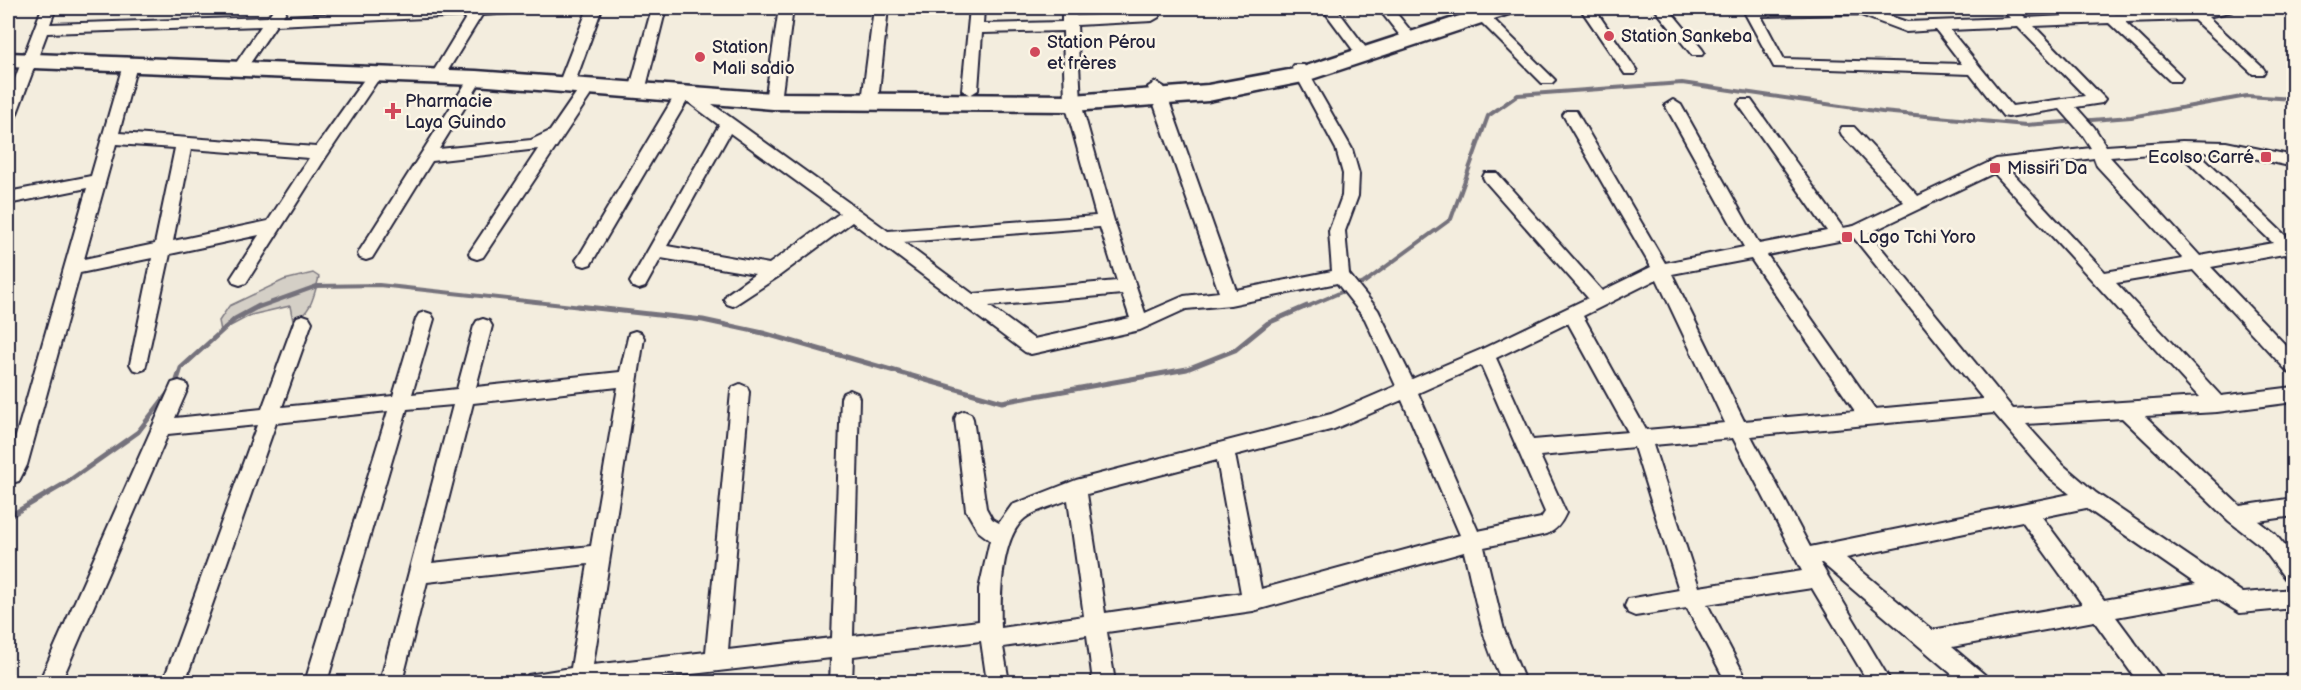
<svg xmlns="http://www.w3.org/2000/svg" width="2301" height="690" viewBox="0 0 2301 690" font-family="'Balsamiq Sans',sans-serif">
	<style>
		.green { fill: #d4cfc6; stroke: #7b7880; stroke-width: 1.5 }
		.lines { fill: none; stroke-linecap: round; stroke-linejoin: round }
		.stream-far1 { stroke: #75727b; stroke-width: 4 }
		.stream { stroke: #75727b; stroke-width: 5 }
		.street-casing { stroke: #22223b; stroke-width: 4 }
		.secondary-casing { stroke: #22223b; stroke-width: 5 }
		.street { fill: #fcf5e5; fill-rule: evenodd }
		.secondary { fill: #fcf5e5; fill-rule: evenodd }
		.poi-dot { fill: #d1495b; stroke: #fcf5e5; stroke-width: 2 }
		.labels { text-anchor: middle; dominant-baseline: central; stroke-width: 5; stroke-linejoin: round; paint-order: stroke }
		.poi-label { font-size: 18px; fill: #22223b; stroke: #fcf5e5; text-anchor: start }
	</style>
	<rect width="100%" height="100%" fill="#f3edde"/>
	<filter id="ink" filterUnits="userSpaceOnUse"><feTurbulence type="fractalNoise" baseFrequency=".0167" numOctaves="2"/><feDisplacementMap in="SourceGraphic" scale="12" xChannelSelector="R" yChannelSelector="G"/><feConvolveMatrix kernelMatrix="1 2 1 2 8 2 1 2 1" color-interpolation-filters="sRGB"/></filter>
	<g filter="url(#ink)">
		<path class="green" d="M313,273L319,277C314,295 312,313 293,321L290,306L251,315L221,331L219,321L229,306L284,280Z"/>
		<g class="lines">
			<path class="stream-far1" d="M256,308L317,286L379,285L591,308
				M1304,308L1365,282L1451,219L1488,116L1518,95L1682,83L1882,112L2026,125L2131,117L2247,96L2294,99"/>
			<path class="stream" d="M578,306L703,320L763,333L1002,402L1187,369L1235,350L1268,323L1307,306
				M8,517L66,483L138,432L176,383L181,368L235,319L259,306"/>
			<g class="street-casing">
				<path id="street" d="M42,8H56L50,24L268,17L274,8H288L283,16L451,8H535L528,12L482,15L442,80L437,82L430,77L467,16L276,25L244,72L239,74L232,69L261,26L47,33L16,116L13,120L8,121V97Z
					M588,8H602L574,85L566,90L561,89L558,85Z
					M652,8H666L645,91L637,96L629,91Z
					M779,8H793L781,101L773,106L765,101Z
					M874,8H888L878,101L870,106L862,101Z
					M970,8H984L983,24L1062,22V8H1076V16L1145,13V8H1159V17L1152,21L1077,25L1081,103L1114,221L1145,313L1184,296L1219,292L1148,87L1156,82L1164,87L1236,290L1332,271L1329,231L1342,196L1343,174L1336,149L1292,68L1294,65H1304L1352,149L1359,174L1358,196L1345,231L1349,274L1378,310L1412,379L1480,350L1588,298L1485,181L1483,177L1485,173H1497L1602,291L1651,267L1563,115L1566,111H1576L1665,263L1744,247L1665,105L1673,100L1681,105L1759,244L1827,231L1741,108L1738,104L1741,100H1751L1843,228L1854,226L1904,202L1842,135L1840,131L1842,127H1854L1918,196L1996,159L2091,148L2082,134L2060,109L2008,117L2003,116L1970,74L1774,67L1742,8H1866L1907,22L2010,18L2001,8H2016L2026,18L2101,14L2102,10L2107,9L2116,14L2185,11V8H2198L2200,10L2235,8L2233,11L2208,17L2263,68L2265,71L2263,74H2253L2194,20L2125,22L2180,75L2182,78L2180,81H2170L2109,23L2034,26L2105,99L2102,103L2076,107L2094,127L2106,146L2182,141L2226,142L2294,156V167L2226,152H2198L2290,240H2294V259L2284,254L2211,267L2294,354V374L2288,372L2193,270L2116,283L2221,396L2294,387V402L2217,412L2145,416L2240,506L2294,498V516L2258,521L2275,534L2294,557V583L2287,581L2261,546L2229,521L2122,418L2026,424L2063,465L2096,493L2243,593L2294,589V608L2240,613L2217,599L2116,617L2159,675L2162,682H2138L2094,621L1952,647L1985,675L1988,682H1961L1822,563H1820L1891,682H1868L1812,588L1707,604L1748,682H1726L1687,608L1635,616L1628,613L1625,606L1628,599L1679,590L1634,447L1540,456L1566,513C1562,522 1557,530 1547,534L1484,547L1504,630L1525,682H1503C1482,642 1475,596 1464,552L1253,611L1107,632L1115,682H1093L1087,635L1003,647L1009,682H987L981,641L853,656L852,682H830L831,658L622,682H525L528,675L571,668L588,564L427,582L402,682H380L453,405L407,409L327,682H305L388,411L276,423L185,682H163L257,425L168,434L61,682H39L172,383L179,381L186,383L188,388L175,418L262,409L294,322L297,317L303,315L309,317L312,322L282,407L393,396L416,319L419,314L425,312L431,314L434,319L412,394L457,389L474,326L477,321L483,319L489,321L492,326L476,387L620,372L629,333L635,331L641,333L644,338L593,665L706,652L731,392L733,387L740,384L747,387L749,392L728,650L832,638L841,398L843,393L850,390L857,393L859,398L853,636L979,621V589L990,540L978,531L966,510L955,419L957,414L964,411L971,414L973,419L986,508L992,519L999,523L1012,505L1076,480L1331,414L1396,386L1365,319L1337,283L1230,305L1186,309L1140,330L1031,354L1025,352L852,222L779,276L733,306L727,304L724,299L727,294L755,274L661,258L645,287L639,289L633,287L630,282L719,125L687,101L591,264L585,266L579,264L576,260L579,256L678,90L694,91L888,231L1096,216L1065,103L1063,31L982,33L978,90L970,95L962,90ZM1858,14L1906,32L1936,30L1962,64L1784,59L1761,16ZM2018,27L2085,96L2012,106L1950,30ZM730,133L840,213L769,264L667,246ZM2178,152L2273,243L2200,256L2110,157ZM2094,158L2097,166L2183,259L2105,272L2009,169ZM1994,173L2199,397L2013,409L1869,233ZM1100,227L1117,281L973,294L903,242ZM1854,238L1983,399L1875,409L1767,255ZM1751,259L1855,411L1744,421L1672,274ZM1657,279L1725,423L1646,430L1583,316ZM1122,294L1130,318L1034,339L989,306ZM1568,323L1628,432L1533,440L1496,358ZM1481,365L1545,512L1541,518L1478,531L1418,393ZM618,387L591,546L432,563L473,403ZM1402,400L1460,535L1261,589L1235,455L1334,429ZM1994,413L2049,477L2070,494L1810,547L1751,436ZM1733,438L1802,571L1699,587L1653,445ZM1217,460L1241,593L1105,613L1087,494ZM1068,500L1084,616L1001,628C1000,599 1000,533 1028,516C1040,509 1055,505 1068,500ZM2086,508L2196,584L2104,600L2042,517ZM2022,521L2082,604L1932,630L1846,558Z
					M1322,8H1336L1369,52L1371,55L1369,58H1359Z
					M1378,8H1392L1415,36L1417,39L1415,42H1405Z
					M1467,8H1482L1552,77L1555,80L1552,83H1542Z
					M1580,8H1594L1637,71L1635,74H1625Z
					M1654,8H1668L1702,49L1704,52L1702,55H1692Z
					M130,60L137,65L119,133L316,147L370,71H380L382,74L326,157L246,283L240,285L234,283L231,278L259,235L170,254L145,369L139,371L133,369L130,364L152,258L80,273L27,465L19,481L8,484V464L87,188L8,204V192L91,176L123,65ZM116,144L175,148L155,244L84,259ZM191,149L309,158L268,221L173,241Z
					M476,73L483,78L439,149L531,140L550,131L583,83L588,82L596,87L483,257L477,259L471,257L469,253L538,149L432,161L372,258L366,260L360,258L358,254L360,250L471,75Z"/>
			</g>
			<g class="secondary-casing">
				<path id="secondary" d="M1484,8H1515L1512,13L1303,82L1208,101L1073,111L773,109L476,85L8,67V53L476,71L773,93L1073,95L1208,85L1300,68Z"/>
			</g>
			<use href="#street" class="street"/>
			<use href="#secondary" class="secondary"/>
		</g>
	</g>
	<g class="poi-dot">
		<circle cx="1609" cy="36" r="6"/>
		<circle cx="1035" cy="52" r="6"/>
		<circle cx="700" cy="57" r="6"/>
		<path d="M390 102h6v6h6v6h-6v6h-6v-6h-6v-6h6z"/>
		<rect x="2260" y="151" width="12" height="12" rx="3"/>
		<rect x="1989" y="162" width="12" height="12" rx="3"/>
		<rect x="1841" y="231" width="12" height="12" rx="3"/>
	</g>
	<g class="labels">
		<g class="poi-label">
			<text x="1621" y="36">Station Sankeba</text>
			<text x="1047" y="42">Station Pérou<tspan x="1047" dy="21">et frères</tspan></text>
			<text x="712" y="47">Station<tspan x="712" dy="21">Mali sadio</tspan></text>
			<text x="405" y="101">Pharmacie<tspan x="405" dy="21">Laya Guindo</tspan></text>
			<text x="2254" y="157" text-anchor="end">Ecolso Carré</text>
			<text x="2007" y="168">Missiri Da</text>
			<text x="1859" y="237">Logo Tchi Yoro</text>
		</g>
	</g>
	<rect width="2301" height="690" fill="none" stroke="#fcf5e5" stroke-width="30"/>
	<rect x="15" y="15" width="2271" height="660" fill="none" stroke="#22223b" stroke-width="2" filter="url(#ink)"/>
</svg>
